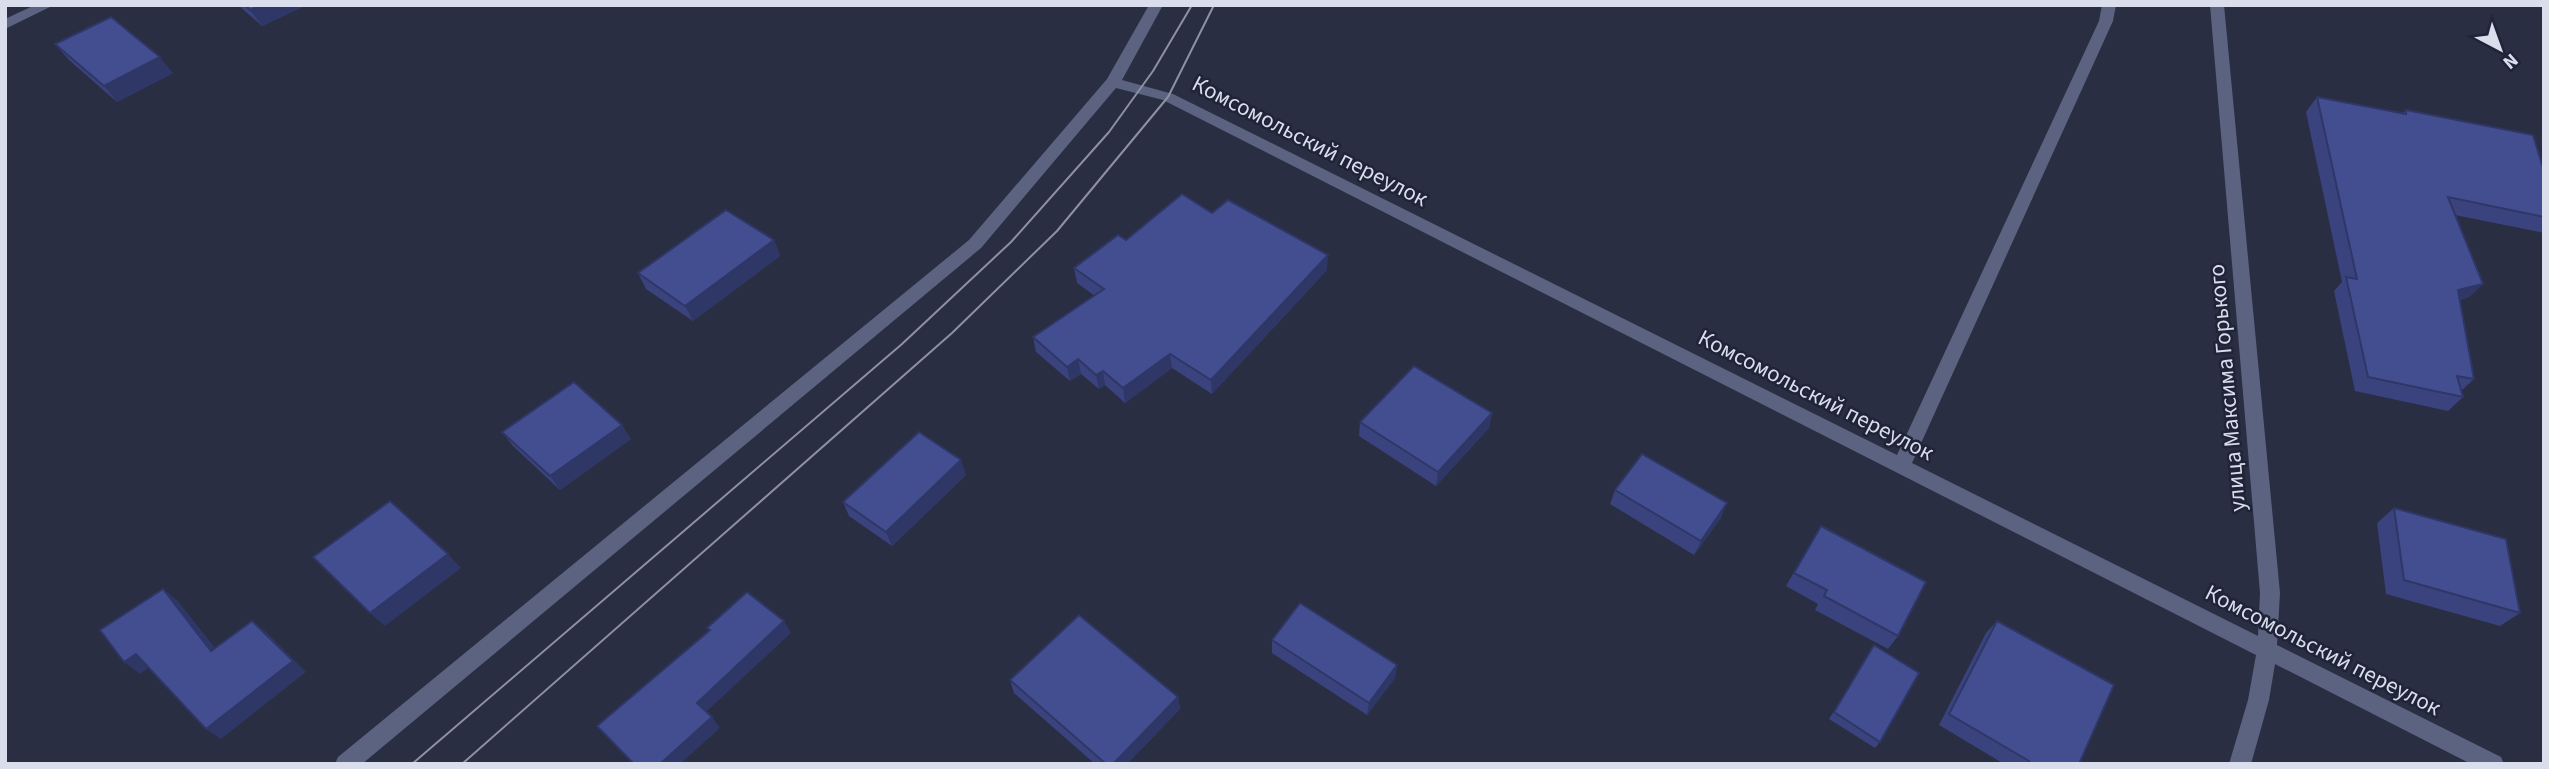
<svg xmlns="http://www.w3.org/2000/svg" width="2549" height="769" viewBox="0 0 2549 769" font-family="'Source Sans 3',sans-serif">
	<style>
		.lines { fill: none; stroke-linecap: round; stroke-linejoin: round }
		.minor { fill: #5b6381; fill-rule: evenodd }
		.tram { stroke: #8d91a1; stroke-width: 2 }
		.wall { fill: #3a437d }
		.shaded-wall { fill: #2f3766 }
		.building { fill: #434e91; stroke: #2f3766; stroke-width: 2 }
		.labels { text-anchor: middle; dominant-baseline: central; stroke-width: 5; stroke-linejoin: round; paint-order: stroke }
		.street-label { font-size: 23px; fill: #daddeb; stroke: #202438 }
	</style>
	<rect width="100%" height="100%" fill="#292e42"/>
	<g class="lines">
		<path class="minor" d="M35,5H54L5,29V19Z
			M1149,5H1163L1122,80L1173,94L1897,455L2099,21L2102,5H2116L2113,21L1912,463L2258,636L2260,593L2210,5H2224L2280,593L2277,645L2501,757L2504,764H2471L2275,664L2269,700L2251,764H2229L2248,700L2256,655L1163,100L1116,88L981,248L362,764H335L338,757L969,240L1107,79Z"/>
		<path class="tram" d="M412,764L902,344L1011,242L1109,132L1153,71L1192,5
			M462,764L952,333L1057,231L1168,97L1214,5"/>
	</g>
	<path class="wall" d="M238,5H307L262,26Z
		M55,44L173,73L117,102L69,60Z
		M2317,97L2403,113L2406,110L2544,171V233L2455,215L2483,284L2469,297L2460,300L2474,379L2461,391L2463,397L2448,411L2355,391L2334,291L2342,282L2306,112Z
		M1212,213L1327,270L1212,394L1172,368L1125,403L1105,385L1099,389L1081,374L1070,381L1036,352L1033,337L1095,296L1077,283L1074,268L1126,240Z
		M774,240L780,256L693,321L646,289L638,273Z
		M1492,413L1489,428L1436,486L1359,436L1360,422Z
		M502,432L631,439L560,490L513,446Z
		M966,475L892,546L849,516L843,502Z
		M1615,490L1721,518L1694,555L1610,504Z
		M2394,508L2520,613L2500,626L2386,594L2377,523Z
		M1821,526L1898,636L1888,649L1815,610L1818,604L1786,586Z
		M1997,621L2079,764H2004L1939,725L1986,633Z
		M1272,640L1397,665L1395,678L1367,715L1272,653Z
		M1874,645L1880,742L1875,748L1829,719Z
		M1010,680L1178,697L1180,709L1127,764H1095L1014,693Z"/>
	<path class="shaded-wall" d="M261,5H307L262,26L250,10Z
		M160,57L173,73L117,102L104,86Z
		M774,240L780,256L693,321L685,306Z
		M1328,255L1327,270L1212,394L1211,380Z
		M2483,284L2469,297L2444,303L2458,290Z
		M1170,354L1172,368L1125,403L1123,388Z
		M1078,359L1081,374L1070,381L1067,367Z
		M1103,371L1105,385L1099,389L1096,375Z
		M1492,413L1489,428L1436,486L1438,472Z
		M622,425L631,439L560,490L550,476Z
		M961,460L966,475L892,546L886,532Z
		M1727,503L1721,518L1694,555L1701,541Z
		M448,554L461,568L385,626L370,613Z
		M163,589L178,601L226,662L211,651Z
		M252,621L266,632L306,672L221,739L206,729Z
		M784,621L791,633L705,713L697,703Z
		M136,654L152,665L140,674L124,662Z
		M1397,665L1395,678L1367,715L1369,703Z
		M1178,697L1180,709L1127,764H1113Z
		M712,717L720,728L680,764H660Z"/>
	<path class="building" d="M245,5H261L250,10Z
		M111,17L160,57L104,86L55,44Z
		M2317,97L2406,114V110L2533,135L2544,171V217L2448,197L2483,284L2458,290L2474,379L2457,376L2463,397L2368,377L2346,277L2357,279Z
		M1182,194L1212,213L1228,200L1328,255L1211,380L1170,354L1123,388L1103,371L1096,375L1078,359L1067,367L1033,337L1104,289L1074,268L1118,235L1126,240Z
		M726,210L774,240L685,306L638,273Z
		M1414,366L1492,413L1438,472L1360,422Z
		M574,382L622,425L550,476L502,432Z
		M919,432L961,460L886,532L843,502Z
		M1642,454L1727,503L1701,541L1615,490Z
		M390,501L448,554L370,613L313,557Z
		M2394,508L2506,539L2520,613L2404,580Z
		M1821,526L1926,582L1898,636L1824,596L1827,590L1794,573Z
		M163,589L211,651L252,621L293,661L206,729L136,654L124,662L100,630Z
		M747,592L784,621L697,703L712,717L660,764H634L597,726L710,630L707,628Z
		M1300,603L1397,665L1369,703L1272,640Z
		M1079,615L1178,697L1113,764H1106L1010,680Z
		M1997,621L2114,685L2079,764H2027L2029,761L1949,714Z
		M1874,645L1919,673L1880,742L1834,712Z"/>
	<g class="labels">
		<g class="street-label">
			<text transform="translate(1310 141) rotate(27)">Комсомольский переулок</text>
			<text transform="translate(2227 388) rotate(-95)">улица Максима Горького</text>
			<text transform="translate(1816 395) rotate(27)">Комсомольский переулок</text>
			<text transform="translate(2323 650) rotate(27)">Комсомольский переулок</text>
		</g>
	</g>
	<rect width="2549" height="769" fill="none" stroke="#daddeb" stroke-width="14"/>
	<g transform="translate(2500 49) rotate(139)" stroke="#202438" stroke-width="5" paint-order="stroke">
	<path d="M0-5L12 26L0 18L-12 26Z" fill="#daddeb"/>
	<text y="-10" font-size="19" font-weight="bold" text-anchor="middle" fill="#daddeb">N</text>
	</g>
</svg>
